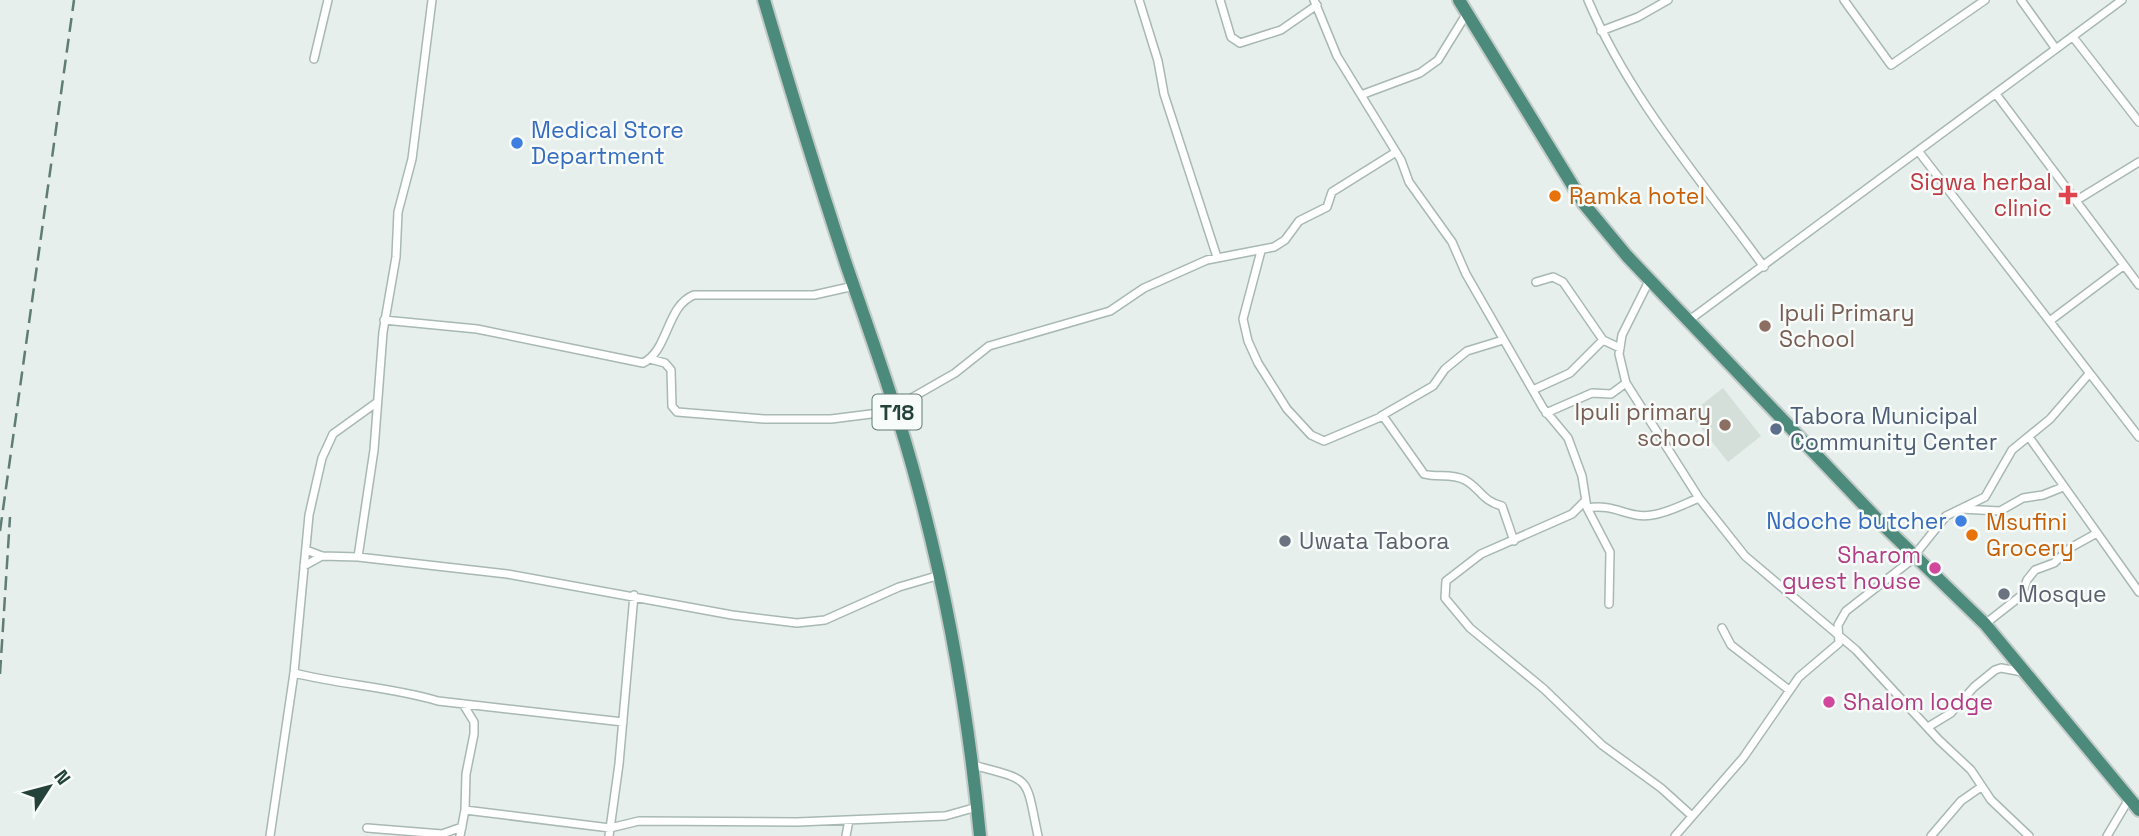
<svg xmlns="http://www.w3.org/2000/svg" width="2139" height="836" viewBox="0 0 2139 836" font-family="'Space Grotesk',sans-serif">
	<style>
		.built { fill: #d4dfda }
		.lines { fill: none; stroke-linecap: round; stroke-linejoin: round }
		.minor-casing { stroke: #a8b8b2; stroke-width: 10 }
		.trunk-casing { stroke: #c2cac8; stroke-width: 16 }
		.minor { stroke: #fff; stroke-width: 7 }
		.trunk { stroke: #4c8a7c; stroke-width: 12 }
		.rail { stroke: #5f7d75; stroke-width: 2.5; stroke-dasharray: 14 7; stroke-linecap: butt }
		.shop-dot { fill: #3f7fe0; stroke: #f7fbf9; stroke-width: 2.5 }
		.health-dot { fill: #e0444e; stroke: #f7fbf9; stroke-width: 2.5 }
		.food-dot { fill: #e8710a; stroke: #f7fbf9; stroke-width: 2.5 }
		.education-dot { fill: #8d6e63; stroke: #f7fbf9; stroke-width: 2.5 }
		.service-dot { fill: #5c6f8a; stroke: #f7fbf9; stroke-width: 2.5 }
		.worship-dot { fill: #6b7280; stroke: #f7fbf9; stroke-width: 2.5 }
		.hotel-dot { fill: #d1479c; stroke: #f7fbf9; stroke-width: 2.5 }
		.labels { text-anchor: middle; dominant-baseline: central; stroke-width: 5; stroke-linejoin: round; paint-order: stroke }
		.shield { fill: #f7fbf9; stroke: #637a73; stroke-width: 2 }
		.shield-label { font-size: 21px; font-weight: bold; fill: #24423a }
		.shop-label { font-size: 23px; fill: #366cbe; stroke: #f7fbf9; text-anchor: start }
		.health-label { font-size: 23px; fill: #be3a42; stroke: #f7fbf9; text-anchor: end }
		.food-label { font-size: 23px; fill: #c56008; stroke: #f7fbf9; text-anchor: start }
		.education-label { font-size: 23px; fill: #785e54; stroke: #f7fbf9; text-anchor: start }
		.service-label { font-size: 23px; fill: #4e5e75; stroke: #f7fbf9; text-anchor: start }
		.worship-label { font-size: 23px; fill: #5b616d; stroke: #f7fbf9; text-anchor: start }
		.hotel-label { font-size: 23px; fill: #b23c85; stroke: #f7fbf9; text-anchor: end }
	</style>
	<rect width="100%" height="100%" fill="#e6efeb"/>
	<path class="built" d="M1723,388L1761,436L1728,462L1690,414Z"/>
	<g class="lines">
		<g class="minor-casing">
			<path id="minor" d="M1139,0L1158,61L1164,94L1217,257
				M1220,0L1231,37L1240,43L1281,30L1317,5
				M1314,0L1337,56L1401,160L1409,182L1452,242L1466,274L1543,408L1568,438L1582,476L1587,508L1610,552L1609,604
				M1588,0C1629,98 1702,181 1764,267
				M1844,0L1891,65L1985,0
				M2021,0L2056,49
				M1601,31L1638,17L1668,0
				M2073,37L2139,122
				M314,59L328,0
				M1996,94L2139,285
				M1361,95L1420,73L1438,60L1467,13
				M1919,152L2139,437
				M2077,200L2139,162
				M1261,251L1243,319L1248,341L1258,363L1287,409L1311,435L1324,441L1383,416L1424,474C1438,478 1451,473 1465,480C1481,489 1482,501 1502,506L1514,541
				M1649,281L1622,335L1619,354L1626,383L1699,498L1745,556L1856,650L1939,740L1971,770L1991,800L2029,836
				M1536,282L1553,277L1563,282L1603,340L1620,348
				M384,320L477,329L643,363C669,350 666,306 694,295H814L854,286
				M2051,320L2123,266
				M1688,321L2122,0
				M650,359L665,363L671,370L672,406L677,412L764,419H831L887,412L955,373L989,346L1110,311L1144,288L1207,260L1274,247L1285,240L1299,221L1327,207L1332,192L1396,152
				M1535,389L1570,373L1603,340
				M1546,413L1592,393L1611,394L1626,383
				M1381,416L1433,386L1445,369L1467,351L1503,340
				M2029,437L2139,592
				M1585,501L1572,514L1481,554L1446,581L1445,598L1470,628L1544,689L1602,745L1661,788L1692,816
				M1587,508C1616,503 1627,519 1652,515C1668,513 1684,504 1699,498
				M1961,509L2000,511L2023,498L2043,495L2063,487
				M306,550L322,556L358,557L507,574L732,615L797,623L825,620L899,587L940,575
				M358,557L374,450L383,332L396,257L398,212L412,159L432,0
				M304,566L322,556
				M1985,624L2022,595L2027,580L2035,570L2054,563L2070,548L2097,533
				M1722,628L1731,645L1789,690
				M294,673C342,685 392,687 438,701L623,722
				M1928,727L1951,713L1974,687L1995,670L2001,668L2023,672
				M973,765C1033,781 1025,775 1038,836
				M465,810L610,828L639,821L797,822L945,816L977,807
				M367,828L442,834L462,827
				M270,836L294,673L309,515L322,458L333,434L376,403
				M460,836L465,810L466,774L474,734V722L463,704
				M609,836L619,764L634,595
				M846,836L849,820
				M1675,836L1743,758L1799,677L1839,643L1838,625L1846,611L1909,562L1946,516L1985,497L2012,450L2050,419L2088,375
				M1931,836L1961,801L1981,787
				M2107,836L2129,799"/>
		</g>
		<g class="trunk-casing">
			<path id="trunk" d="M764,0C790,88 817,176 846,264C872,339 899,414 919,491C949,604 969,720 980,836
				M1459,0L1584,204L1627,256L1881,523L1985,624L2139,810"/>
		</g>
		<use href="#minor" class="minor"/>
		<use href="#trunk" class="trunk"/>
		<path class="rail" d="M0,531L74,0
			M0,674L10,517"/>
	</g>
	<g class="shop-dot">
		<circle cx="517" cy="143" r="7"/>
		<circle cx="1961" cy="521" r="7"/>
	</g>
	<path class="health-dot" d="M2064.5 184.5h7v7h7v7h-7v7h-7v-7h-7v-7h7z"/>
	<g class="food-dot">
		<circle cx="1555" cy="196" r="7"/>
		<circle cx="1972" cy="535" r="7"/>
	</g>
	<g class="education-dot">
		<circle cx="1765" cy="326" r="7"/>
		<circle cx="1725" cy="425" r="7"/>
	</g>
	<circle class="service-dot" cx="1776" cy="429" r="7"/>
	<g class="worship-dot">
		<circle cx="1285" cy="541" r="7"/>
		<circle cx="2004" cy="594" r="7"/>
	</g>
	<g class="hotel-dot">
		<circle cx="1935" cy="568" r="7"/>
		<circle cx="1829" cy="702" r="7"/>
	</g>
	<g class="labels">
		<rect class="shield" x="872.5" y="394.5" width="49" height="35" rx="5"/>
		<g class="shield-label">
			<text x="897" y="412">T18</text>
		</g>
		<g class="shop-label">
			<text x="531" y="130">Medical Store<tspan x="531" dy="26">Department</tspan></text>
			<text x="1947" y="521" text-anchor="end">Ndoche butcher</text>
		</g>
		<g class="health-label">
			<text x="2052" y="182">Sigwa herbal<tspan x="2052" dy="26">clinic</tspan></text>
		</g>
		<g class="food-label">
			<text x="1569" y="196">Ramka hotel</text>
			<text x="1986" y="522">Msufini<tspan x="1986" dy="26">Grocery</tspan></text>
		</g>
		<g class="education-label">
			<text x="1779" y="313">Ipuli Primary<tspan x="1779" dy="26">School</tspan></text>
			<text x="1711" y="412" text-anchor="end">Ipuli primary<tspan x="1711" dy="26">school</tspan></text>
		</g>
		<g class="service-label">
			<text x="1790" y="416">Tabora Municipal<tspan x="1790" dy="26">Community Center</tspan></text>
		</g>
		<g class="worship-label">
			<text x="1299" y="541">Uwata Tabora</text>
			<text x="2018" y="594">Mosque</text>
		</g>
		<g class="hotel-label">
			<text x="1921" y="555">Sharom<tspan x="1921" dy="26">guest house</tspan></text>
			<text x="1843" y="702" text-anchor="start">Shalom lodge</text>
		</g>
	</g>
	<g transform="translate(49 787) rotate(54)" stroke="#f7fbf9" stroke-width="5" paint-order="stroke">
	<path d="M0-5L12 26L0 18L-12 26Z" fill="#24423a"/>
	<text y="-10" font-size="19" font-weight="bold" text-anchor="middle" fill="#24423a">N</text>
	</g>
</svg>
